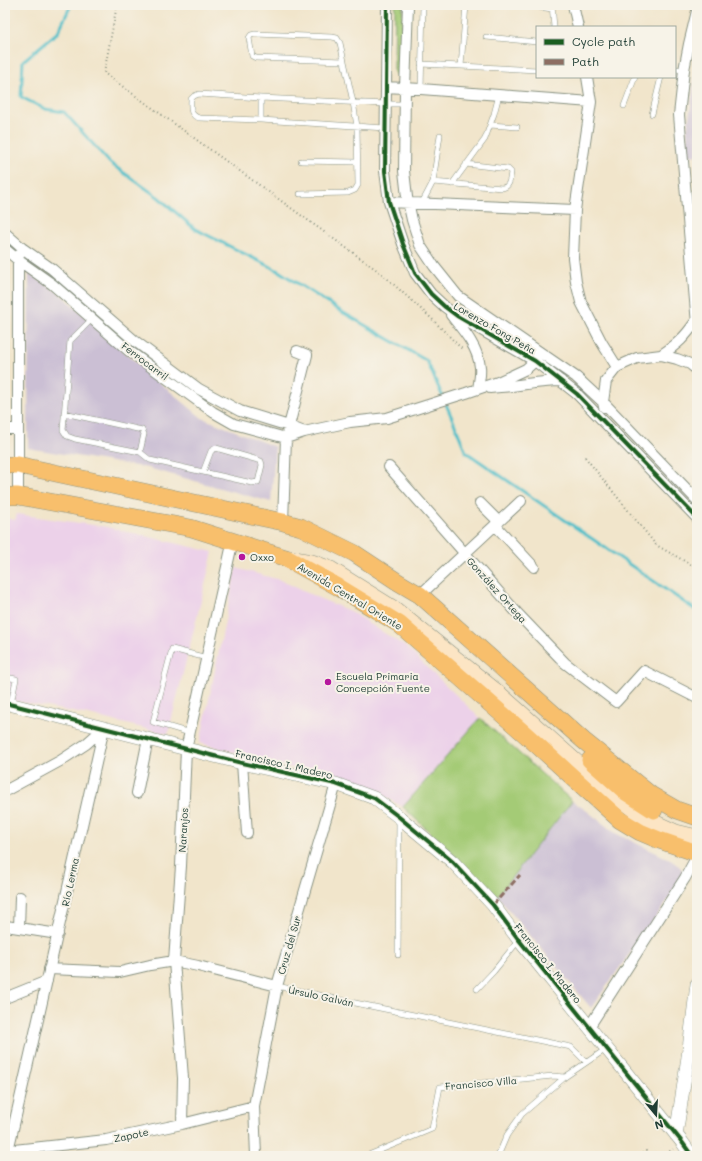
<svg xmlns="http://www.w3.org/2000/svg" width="702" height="1161" viewBox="0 0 702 1161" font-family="Mali,sans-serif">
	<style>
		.built { fill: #ecd1e9 }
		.industrial { fill: #cbbfd4 }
		.green { fill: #a4cb76; stroke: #628455 }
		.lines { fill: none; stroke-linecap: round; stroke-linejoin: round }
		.stream { stroke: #51bfc9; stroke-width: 3 }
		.service-casing { stroke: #889180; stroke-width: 6 }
		.minor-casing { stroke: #889180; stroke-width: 12 }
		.tertiary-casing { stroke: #889180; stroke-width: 14 }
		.secondary-casing { stroke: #889180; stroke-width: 16 }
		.primary-casing { stroke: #889180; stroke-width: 18 }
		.path { stroke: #889180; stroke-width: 2; stroke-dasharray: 1 3; stroke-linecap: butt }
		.service { stroke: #fff; stroke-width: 5 }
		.minor { stroke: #fff; stroke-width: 10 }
		.tertiary { stroke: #fff; stroke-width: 13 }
		.secondary { stroke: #fce5c4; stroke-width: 15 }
		.primary { stroke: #f8bf6c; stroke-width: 17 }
		.quiet { stroke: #8d6e63; stroke-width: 3; stroke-dasharray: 6 3; stroke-linecap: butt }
		.cycleway-casing { stroke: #f7f3e8; stroke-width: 6 }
		.cycleway { stroke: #1b5e20; stroke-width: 4 }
		.poi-dot { fill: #b5179e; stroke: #f7f3e8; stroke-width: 1.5 }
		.labels { text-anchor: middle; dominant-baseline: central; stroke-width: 4; stroke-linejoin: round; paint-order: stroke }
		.street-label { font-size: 10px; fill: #1f3d34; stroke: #f7f3e8 }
		.poi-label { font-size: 10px; fill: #1f3d34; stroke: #f7f3e8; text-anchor: start }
	</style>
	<rect width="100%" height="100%" fill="#f7f3e8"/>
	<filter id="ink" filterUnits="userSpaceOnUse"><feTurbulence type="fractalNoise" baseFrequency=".025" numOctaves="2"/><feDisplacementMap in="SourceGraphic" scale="8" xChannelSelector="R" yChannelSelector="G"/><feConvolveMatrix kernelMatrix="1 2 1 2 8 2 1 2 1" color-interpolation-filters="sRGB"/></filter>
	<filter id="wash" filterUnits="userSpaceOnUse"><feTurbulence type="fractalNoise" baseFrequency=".012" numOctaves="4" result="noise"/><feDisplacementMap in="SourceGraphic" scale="16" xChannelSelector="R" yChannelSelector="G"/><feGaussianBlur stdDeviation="0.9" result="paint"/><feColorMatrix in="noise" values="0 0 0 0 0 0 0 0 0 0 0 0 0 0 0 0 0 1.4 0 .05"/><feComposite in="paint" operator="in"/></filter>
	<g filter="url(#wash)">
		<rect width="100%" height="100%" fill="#f1e5cb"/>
		<path class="built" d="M17,514L107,527L213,552L168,734L89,715L5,699V518L15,520Z
			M236,568L280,580L316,597L350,611L406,647L480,718L403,807L376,791L200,743Z"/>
		<path class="industrial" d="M697,65V155L690,156L688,149L687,131Z
			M29,273L59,293L148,373L202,418L275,447L271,502L148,468L28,448Z
			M572,801L587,811L615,833L669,859L680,867L683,872L682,880L591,1008L497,896Z"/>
		<path class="green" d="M395,5H403L402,71L401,74L397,75L395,74L394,70Z
			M480,718L572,801L497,896L403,807Z"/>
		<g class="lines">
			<path class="stream" d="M71,5L58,32L23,61L21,97L45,109L64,112L110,163L158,197L195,229L277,270L342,312L427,361L452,418L466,452L697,611"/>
		</g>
	</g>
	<g filter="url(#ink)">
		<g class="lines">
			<g class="service-casing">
				<path id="service" d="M526,5L552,9
					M552,5L554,27
					M486,37L537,42
					M421,64L537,70
					M461,66L466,5
					M675,69L684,70
					M421,89L423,5
					M261,98V120
					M624,106L635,77
					M652,114L661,77
					M490,125L517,127
					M385,128L261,120L199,118C189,115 191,107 191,99L194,96L199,94L261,98L386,104H405
					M301,161L357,162
					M433,182L502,188C510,187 510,179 511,172L508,169L466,164
					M452,184L485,139L494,114L499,95
					M300,194L348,193L355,190L358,185L357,126L353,102L340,43L337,38L332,37L255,34L251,35L249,38L252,56L256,58L344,61
					M422,203L433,182L440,135
					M64,413L142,430L144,434L140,452L75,439L67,436L63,430L70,341L92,319
					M140,452L150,460L252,483L258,482L262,465L261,461L258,460L216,448L211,451L203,472
					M5,677L16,679L11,704
					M190,733L153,722L172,649L207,658
					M398,955L399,820
					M277,986L360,1004L571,1047L586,1062
					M477,989L494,971L519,940
					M366,1156L432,1129L440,1087L553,1076L565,1077
					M498,1156L507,1135L522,1114L565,1077L606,1049"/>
			</g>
			<g class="minor-casing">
				<path id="minor" d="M387,5L385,171L389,202L403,244L415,273L431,294L445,307L457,316L535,361L577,394L697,518
					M408,5L405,88L404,171L407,197L412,220L420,245L434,266L458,296L576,377L603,402L697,500
					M573,5L578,27
					M697,11L689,44L684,70L679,115L697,324
					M587,77L591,102L575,210L573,258L576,282L581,302L602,343L617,367
					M386,87L421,89L591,102
					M389,202L575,210
					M5,233L22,248L52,269L135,341L199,389L240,411L289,426L304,432
					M5,249L18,260L52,284L129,351L213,412L234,424L286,438L304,432L350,422L387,418L466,393L498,382L526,369L535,361L538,356
					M451,315C463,330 478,347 480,367C481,374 479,382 478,389
					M661,355C678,344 685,337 696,321
					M490,388C514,387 537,381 561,381
					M604,407L603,402L606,381L617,367L637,358L661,355L677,359L690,364L697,370
					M5,429H18
					M389,467L518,614L565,663L616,702L644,671L697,698
					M18,496V260L19,255
					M480,503L499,522
					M283,522L286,438L307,355L297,351
					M495,525L534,567
					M420,595L521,501
					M242,763L247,833
					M5,791L60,761L86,744L104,728
					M137,793L148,739
					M6,926L58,934
					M19,928L20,897
					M49,969L120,972L150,965L174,961L198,966L277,986
					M5,998L47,981
					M589,1027L685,878L697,856
					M182,1124L183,1078L174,961L181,866L186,749L233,540
					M5,1151L106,1140L182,1124L254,1106
					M8,1151C40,1010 73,869 104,728
					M256,1156L254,1106L277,986L336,784"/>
			</g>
			<g class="tertiary-casing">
				<path id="tertiary" d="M5,703L242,763L336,784L374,798L399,817L453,862L493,905L519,940L682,1142L692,1156
					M676,1135L688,1057L697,984"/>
			</g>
			<g class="secondary-casing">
				<path id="secondary" d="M291,558L312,562L331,569L395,609L500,694L614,795L643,817L676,832L697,837"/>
			</g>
			<g class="primary-casing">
				<path id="primary" d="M5,465H18L283,522L301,527L354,553L398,582L420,595L584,741L651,795L677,810L697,817
					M5,496H18L191,528L286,558L340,588L399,624L526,735L620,820L640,832L659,840L697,853
					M590,760L626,792L654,810"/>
			</g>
			<path class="path" d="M117,5L104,73L381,273L432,319L463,350
				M585,457L656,545L697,568
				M639,1156L646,1151L649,1156
				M663,1156L673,1149"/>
			<use href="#service" class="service"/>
			<use href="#minor" class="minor"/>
			<use href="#tertiary" class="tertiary"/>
			<use href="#secondary" class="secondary"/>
			<use href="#primary" class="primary"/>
			<path class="quiet" d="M493,905L520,875"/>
			<g class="cycleway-casing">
				<path id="cycleway" d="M387,5L385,171L389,202L403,244L415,273L431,294L445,307L457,316L535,361L577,394L697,518
					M5,703L242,763L336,784L374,798L399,817L453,862L493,905L519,940L682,1142L692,1156"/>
			</g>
			<use href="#cycleway" class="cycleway"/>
		</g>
	</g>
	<g class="poi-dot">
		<circle cx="242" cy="557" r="4"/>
		<circle cx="328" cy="682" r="4"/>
	</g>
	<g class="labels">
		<g class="street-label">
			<text transform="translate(495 328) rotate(30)">Lorenzo Fong Peña</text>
			<text transform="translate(145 361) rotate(37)">Ferrocarril</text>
			<text transform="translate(497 590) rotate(48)">González Ortega</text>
			<text transform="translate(350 596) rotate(31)">Avenida Central Oriente</text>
			<text transform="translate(284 764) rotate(13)">Francisco I. Madero</text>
			<text transform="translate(183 830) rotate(-87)">Naranjos</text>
			<text transform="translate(70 882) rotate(-78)">Río Lerma</text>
			<text transform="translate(289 945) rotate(-74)">Cruz del Sur</text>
			<text transform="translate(548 963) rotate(51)">Francisco I. Madero</text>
			<text transform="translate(321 996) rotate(12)">Úrsulo Galván</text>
			<text transform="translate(481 1083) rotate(-5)">Francisco Villa</text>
			<text transform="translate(131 1135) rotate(-12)">Zapote</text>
		</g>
		<g class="poi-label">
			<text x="250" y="557">Oxxo</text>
			<text x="336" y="676">Escuela Primaria<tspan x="336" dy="12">Concepción Fuente</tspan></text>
		</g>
	</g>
	<rect width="702" height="1161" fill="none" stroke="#f7f3e8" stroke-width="20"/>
	<rect x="536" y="26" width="140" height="52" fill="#f7f3e8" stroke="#a1aaa0"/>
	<rect x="544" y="39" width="20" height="6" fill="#1b5e20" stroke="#a1aaa0"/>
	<text x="572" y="46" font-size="12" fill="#1f3d34">Cycle path</text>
	<rect x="544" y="59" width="20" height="6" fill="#8d6e63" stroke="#a1aaa0"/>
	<text x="572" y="66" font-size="12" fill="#1f3d34">Path</text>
	<g transform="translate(656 1115) rotate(162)" stroke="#f7f3e8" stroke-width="3" paint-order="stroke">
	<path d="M0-3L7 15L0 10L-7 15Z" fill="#1f3d34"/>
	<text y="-6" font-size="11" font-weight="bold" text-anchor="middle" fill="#1f3d34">N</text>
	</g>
</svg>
